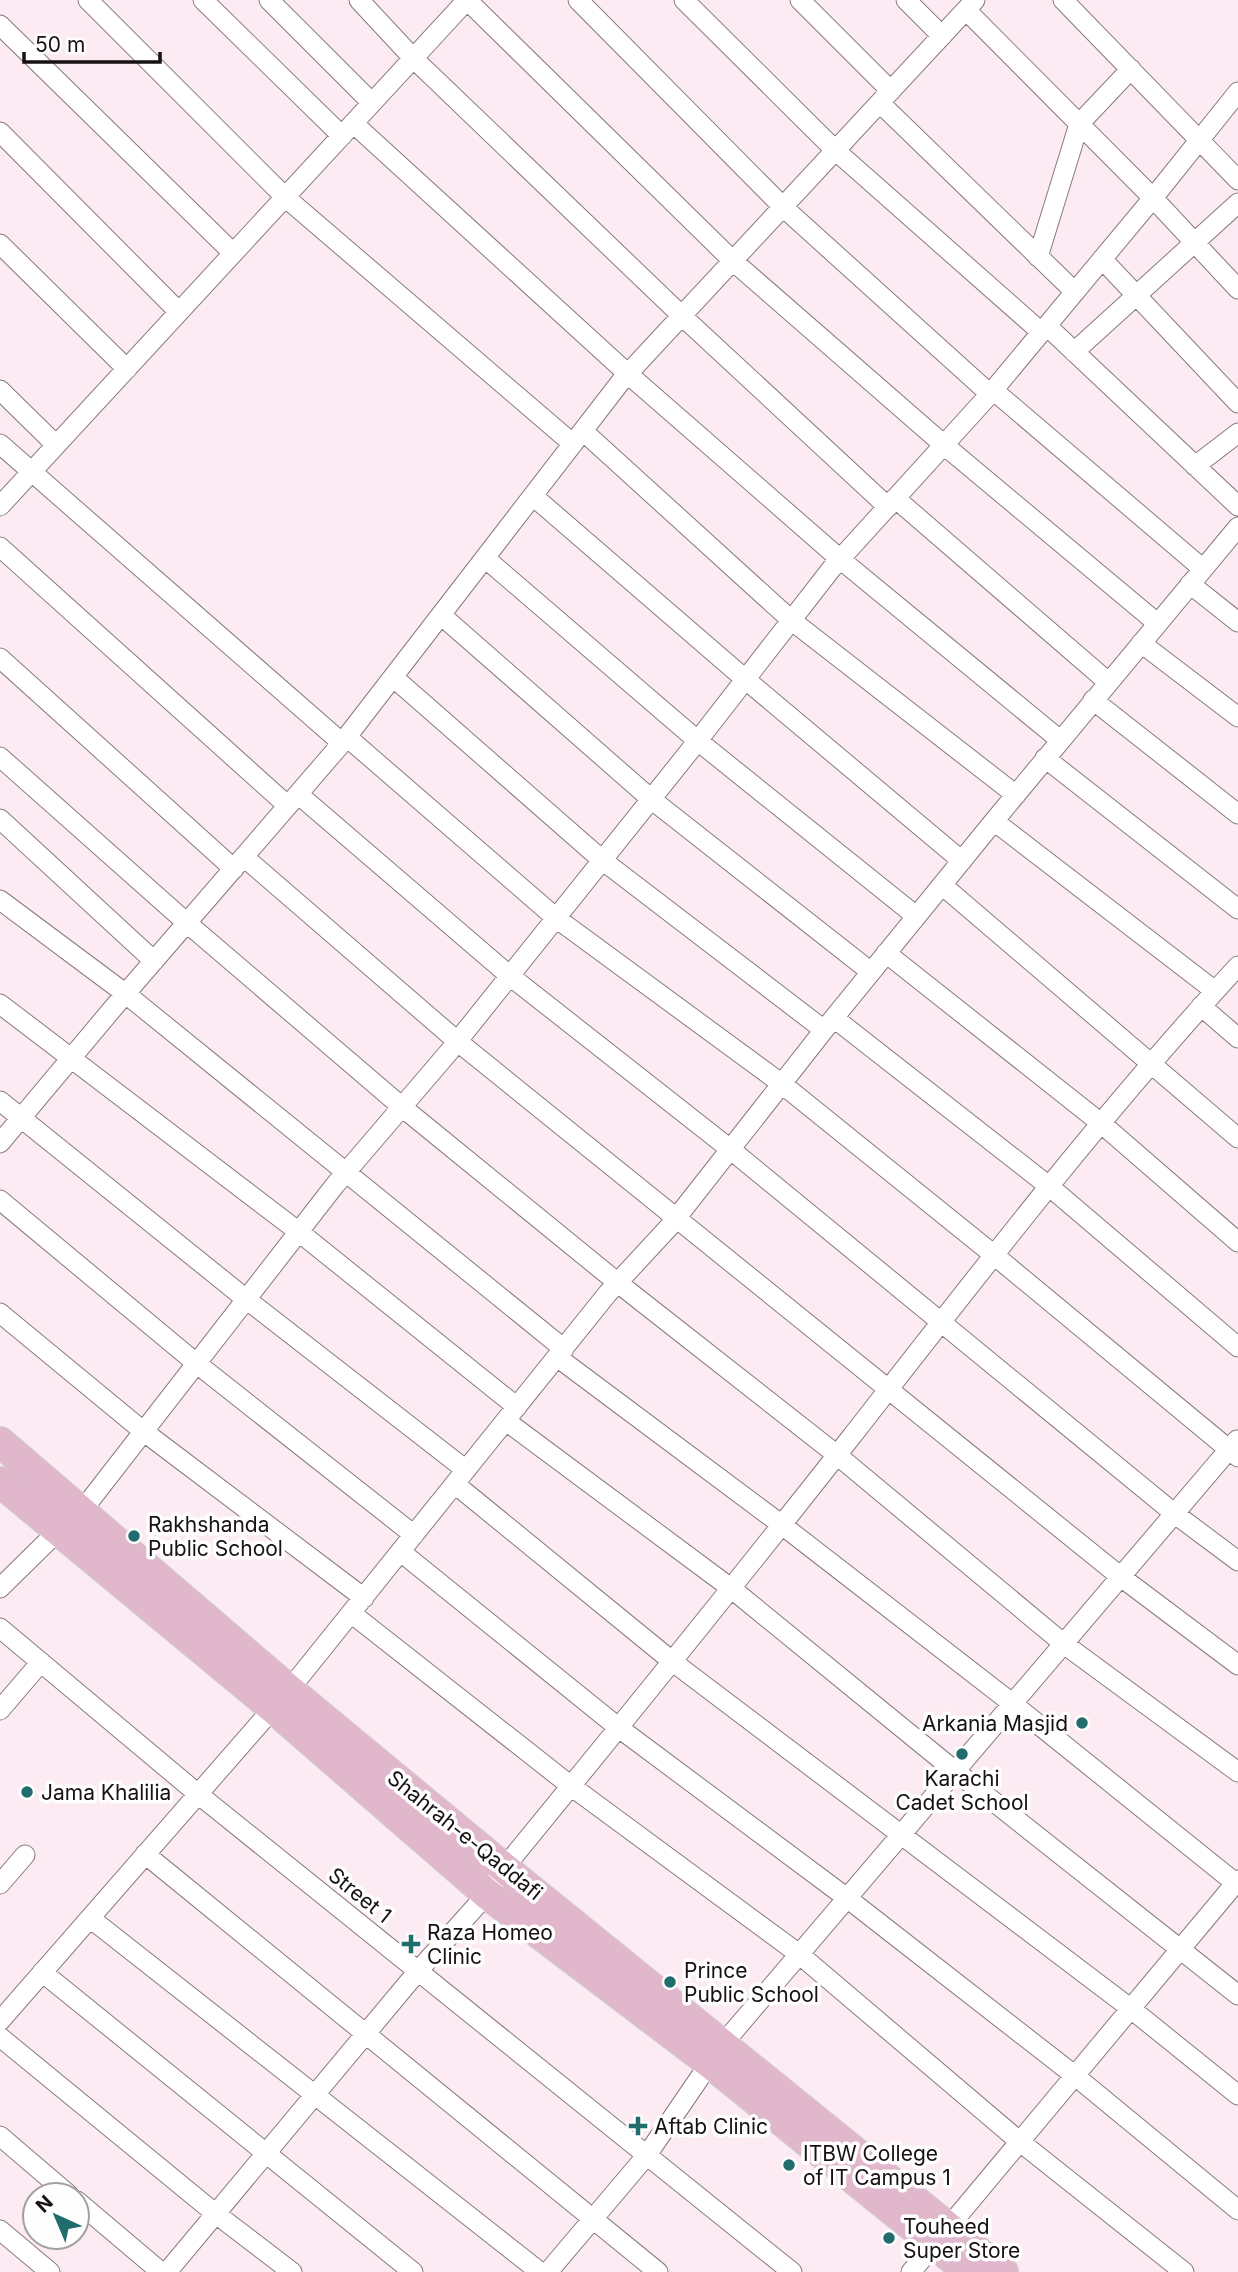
<svg xmlns="http://www.w3.org/2000/svg" width="1238" height="2272" viewBox="0 0 1238 2272" font-family="Inter,sans-serif">
	<style>
		.lines { fill: none; stroke-linecap: round; stroke-linejoin: round }
		.minor-casing { stroke: #887980; stroke-width: 21 }
		.primary-casing { stroke: #d1cfd0; stroke-width: 32 }
		.minor { stroke: #fff; stroke-width: 19 }
		.primary { stroke: #e1b7cc; stroke-width: 30 }
		.poi-dot { fill: #216c6c; stroke: #fdfefd; stroke-width: 2.5 }
		.labels { text-anchor: middle; dominant-baseline: central; stroke-width: 7; stroke-linejoin: round; paint-order: stroke }
		.poi-label { font-size: 21px; fill: #171114; stroke: #fdfefd; text-anchor: start }
		.street-label { font-size: 21px; fill: #171114; stroke: #fdfefd }
	</style>
	<rect width="100%" height="100%" fill="#fdebf3"/>
	<g class="lines">
		<g class="minor-casing">
			<path id="minor" d="M88,0L285,197L573,444
				M203,0L342,136
				M269,0L372,103
				M359,0L413,58L682,316L888,507
				M467,0L733,261L944,445L1157,623
				M578,0L783,207L990,394
				M684,0L836,151L1041,332
				M800,0L891,91
				M906,0L942,36
				M1063,0L1238,180
				M966,10L1153,198L1238,289
				M0,25L233,253
				M880,103L1075,292
				M353,123L628,374L840,559L1060,740
				M0,132L179,312
				M0,244L127,369
				M1038,257L1079,124L1131,69
				M1102,259L1238,403
				M1047,326L1238,506
				M1074,352L1238,203
				M0,390L56,445
				M993,390L1203,569
				M583,431L791,620L1016,795
				M0,444L342,743
				M1195,466L1238,433
				M533,496L745,679L962,861
				M895,498L1108,682
				M0,506L467,0
				M0,547L288,806
				M485,558L698,741L916,916
				M1190,584L1238,622
				M441,615L651,799L871,972
				M1141,643L1238,717
				M0,658L234,869
				M393,677L602,860L824,1030
				M1093,700L1238,814
				M347,737L556,918L782,1084L994,1255L1238,1457
				M0,757L187,923L402,1107L618,1283L837,1455L1064,1644L1238,1772
				M1045,758L1238,909
				M298,794L510,976L730,1149L1175,1514L1238,1561
				M0,819L154,961
				M994,821L1215,991
				M244,857L457,1041L1121,1577L1238,1665
				M942,885L1238,1138
				M0,900L126,994L564,1349
				M886,953L1102,1124L1238,1242
				M0,1004L299,1232L517,1407
				M1201,1006L1238,1038
				M834,1018L1050,1187L1238,1347
				M0,1101L246,1299L466,1470
				M0,1143L114,1007L342,743L622,380L975,0
				M0,1200L196,1363L414,1535
				M0,1313L143,1431L364,1598
				M557,1357L782,1525L1013,1704L1238,1885
				M506,1421L732,1589L955,1771L1238,1995
				M455,1484L673,1662L1130,2008L1238,2095
				M401,1552L619,1728L847,1898L1074,2075L1238,2210
				M0,1588L58,1531L81,1512L335,1185L448,1053L692,748L832,568L990,394L1153,198L1238,92
				M351,1613L571,1786L799,1954L1019,2141L1184,2272
				M0,1628L198,1794L792,2272
				M0,1710L41,1662
				M145,1854L658,2272
				M0,1884L25,1855
				M90,1918L540,2272
				M42,1972L413,2272
				M0,2021L289,1690L608,1293L670,1226L824,1030L994,821L1238,527
				M0,2037L216,2214L292,2272
				M0,2136L69,2195
				M77,2201L161,2272
				M0,2230L50,2272
				M167,2272L418,1971L487,1894L504,1868C621,1725 738,1581 852,1436C977,1276 1101,1115 1238,966
				M548,2272L647,2155L722,2045L1237,1440
				M911,2272L1238,1880"/>
		</g>
		<g class="primary-casing">
			<path id="primary" d="M0,1442L289,1690L504,1868L1003,2272
				M0,1482L273,1708L487,1894L710,2063L969,2272"/>
		</g>
		<use href="#minor" class="minor"/>
		<use href="#primary" class="primary"/>
	</g>
	<g class="poi-dot">
		<circle cx="134" cy="1536" r="7"/>
		<circle cx="1082" cy="1723" r="7"/>
		<circle cx="962" cy="1754" r="7"/>
		<circle cx="27" cy="1792" r="7"/>
		<path d="M407.5 1933.5h7v7h7v7h-7v7h-7v-7h-7v-7h7z"/>
		<circle cx="670" cy="1982" r="7"/>
		<path d="M634.5 2115.5h7v7h7v7h-7v7h-7v-7h-7v-7h7z"/>
		<circle cx="789" cy="2165" r="7"/>
		<circle cx="889" cy="2238" r="7"/>
	</g>
	<g class="labels">
		<g class="poi-label">
			<text x="148" y="1524">Rakhshanda<tspan x="148" dy="24">Public School</tspan></text>
			<text x="1068" y="1723" text-anchor="end">Arkania Masjid</text>
			<text x="962" y="1778" text-anchor="middle">Karachi<tspan x="962" dy="24">Cadet School</tspan></text>
			<text x="41" y="1792">Jama Khalilia</text>
			<text x="427" y="1932">Raza Homeo<tspan x="427" dy="24">Clinic</tspan></text>
			<text x="684" y="1970">Prince<tspan x="684" dy="24">Public School</tspan></text>
			<text x="654" y="2126">Aftab Clinic</text>
			<text x="803" y="2153">ITBW College<tspan x="803" dy="24">of IT Campus 1</tspan></text>
			<text x="903" y="2226">Touheed<tspan x="903" dy="24">Super Store</tspan></text>
		</g>
		<g class="street-label">
			<text transform="translate(465 1835) rotate(39)">Shahrah-e-Qaddafi</text>
			<text transform="translate(360 1895) rotate(39)">Street 1</text>
		</g>
	</g>
	<g transform="translate(56 2216) rotate(316)"><circle r="33" fill="#fdfefd" stroke="#a19fa0" stroke-width="2"/>
	<path d="M0-5L12 26L0 18L-12 26Z" fill="#216c6c"/>
	<text y="-10" font-size="19" font-weight="bold" text-anchor="middle" fill="#171114">N</text>
	</g>
	<path d="M24 52v10h136v-10" fill="none" stroke="#171114" stroke-width="3.5"/>
	<text x="35" y="52" font-size="21" fill="#171114" stroke="#fdfefd" stroke-width="5" paint-order="stroke">50 m</text>
</svg>
